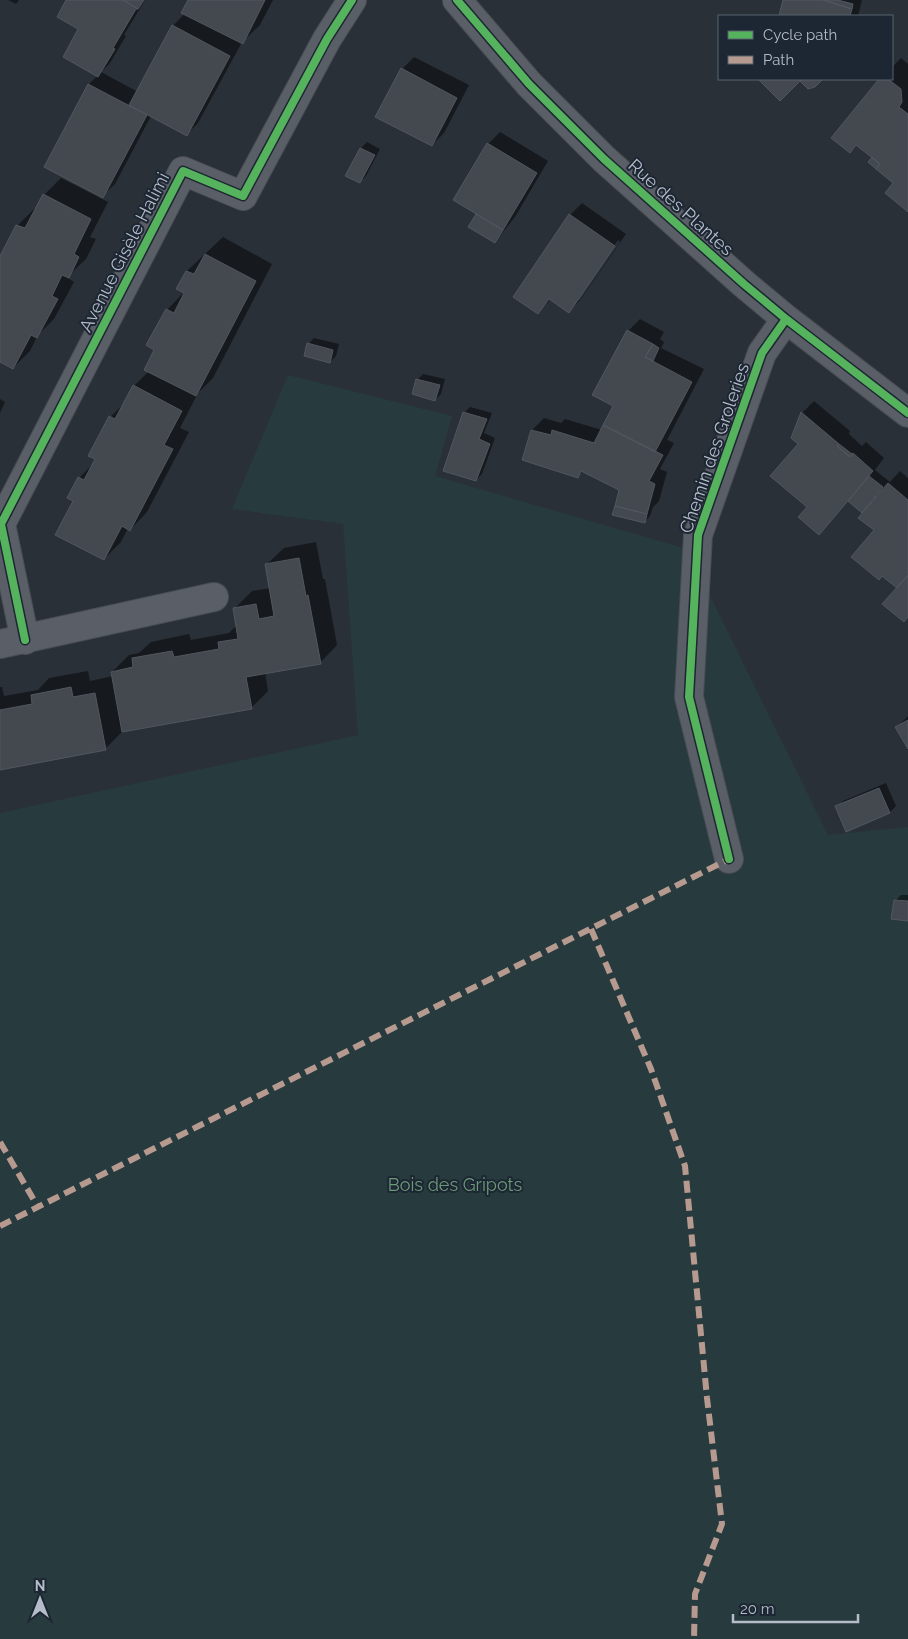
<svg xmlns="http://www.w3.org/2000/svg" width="908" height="1639" viewBox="0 0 908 1639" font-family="Raleway,sans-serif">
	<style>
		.green { fill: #273a3e }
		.shadow { fill: #0007; fill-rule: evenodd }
		.building { fill: #444950; stroke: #52575f }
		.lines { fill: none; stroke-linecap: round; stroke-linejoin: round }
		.minor-casing { stroke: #484c53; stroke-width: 30 }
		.minor { stroke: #5a5e66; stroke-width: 28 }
		.quiet { stroke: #b69a8f; stroke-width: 6; stroke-dasharray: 12 6; stroke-linecap: butt }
		.cycleway-casing { stroke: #1d2633; stroke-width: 11 }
		.cycleway { stroke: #56b35d; stroke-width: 8 }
		.labels { text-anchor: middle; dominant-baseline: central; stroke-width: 4; stroke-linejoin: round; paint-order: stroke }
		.street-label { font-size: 18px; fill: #b4bcc9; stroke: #1d2633 }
		.park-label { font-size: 18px; fill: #6b9a76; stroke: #1d2633 }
	</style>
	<rect width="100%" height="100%" fill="#2a3038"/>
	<path class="green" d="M288,375L452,416L435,476L687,549L828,835L908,827V1639H0V813L358,735L343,524L232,509Z"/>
	<path class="shadow" d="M8,0H19L16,4Z
		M67,0H145L124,35L126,36L110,63L101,72L138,92L173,26L185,13L189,0H273L260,25L242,42L198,123L186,135L151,116L115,184L102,196L46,167L89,84L98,75Z
		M784,0H862L858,16H776L780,13Z
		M414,57L469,85L444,133L432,145L402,69Z
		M901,58L908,64V210L895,183L874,157L857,144L850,151L833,138L881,79H892V67Z
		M760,79H821L814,86L800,79L780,99Z
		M500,132L548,161L515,217L495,242L477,215L488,144Z
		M367,142L380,149L366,176L360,182L347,176L361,148Z
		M61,178L108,202L90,237L96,239L86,259L70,274L68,278L74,282L54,319L38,335L30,351L13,368L0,361V259L18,225L35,208L36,209L44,195Z
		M582,203L626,234L581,299L569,311L551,299L538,313L570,215ZM618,240L620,242L580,300H577Z
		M223,237L272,264L213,378L198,393L180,428L189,432L147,512L130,530L128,528L121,542L104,559L75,501L79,478L94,463L110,417L126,402L134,386L149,371L167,310L184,292L187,271Z
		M640,319L664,332L660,339L664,342L661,348L704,369L667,440L674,443L660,469L667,472L659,501L653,507L650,516L644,522L620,489L583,471L577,476L532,430L544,418L561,423L565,419L602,430L614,406L628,331Z
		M314,338L339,344L336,356L330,362L308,344Z
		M423,374L445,379L441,394L435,400L417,380Z
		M0,399L5,402L0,413Z
		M814,401L850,431L849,434L862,446L866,442L884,458L875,470L890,482L900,471L908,478V616L899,588L883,574L876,530L868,508L849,500L819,533L809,507L800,443L793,438L802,413Z
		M470,407L492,413L484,433L495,438L482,474L476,480L464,413Z
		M316,542L323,579H325L337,645L320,663L265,672L268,691L251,708L122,732L105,749L0,769V687H2L4,696L38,690L49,678L88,671L90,681L113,676L112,672L129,655L139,653L151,642L189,634L191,640L229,633L237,625L234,609L252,591L271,588L266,565L284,548Z
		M908,716V747L897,727Z
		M886,783L896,806L890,812L847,830L837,807L843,801Z
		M901,895H908V920L895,901Z"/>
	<path class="building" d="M66,0H123L138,9H136L113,48L115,49L98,77L63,57L78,29L57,17Z
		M123,0H144L138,9Z
		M188,0H265L243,44L181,13Z
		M783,0H823L852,9L850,16H781L779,15Z
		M823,0H838L853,4L852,9Z
		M172,25L230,56L187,136L129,105Z
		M401,68L457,98L432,146L375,117Z
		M758,79H802L780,101Z
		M802,79H823L815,87L808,89L800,81Z
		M879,79H888L901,89L902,102L899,107L908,114V212L885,193L893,183L876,169L880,164L856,145L850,153L831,138Z
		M88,84L147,115L103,198L44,167Z
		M487,143L537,173L503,230L453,200Z
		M360,148L375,155L360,183L345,176Z
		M872,157L880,164L876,169L868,162Z
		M43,194L91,219L74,254L79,257L69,278L62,275L52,296L58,299L37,338L31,335L13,369L0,362V256L16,225L25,228Z
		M476,214L503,230L495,243L468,227Z
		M569,214L615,246L569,313L549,299L538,314L513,297Z
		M205,254L256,281L196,396L144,370L154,350L146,345L166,309L174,313L184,293L176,289L186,271L194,274Z
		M627,330L653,344L645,357L692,382L655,452L603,425L613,406L592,395Z
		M307,343L333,350L330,363L304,356Z
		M653,344L659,348L653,361L645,357Z
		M416,379L440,385L435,401L412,394Z
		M133,385L182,411L164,445L173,449L130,531L122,526L104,560L55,535L73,501L67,498L78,477L84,480L95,459L88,456L109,416L115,419Z
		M463,412L487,419L479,439L490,444L476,481L443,471Z
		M801,412L839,444L837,446L850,457L853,453L873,471L819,535L798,517L807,507L770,476L798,444L791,438Z
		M603,425L663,455L649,481L655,484L647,514L615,506L619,490L581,471L578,478L522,460L531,430L551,435L552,430L594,443Z
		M839,444L852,454L850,457L837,446Z
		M869,476L883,487L862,513L848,501Z
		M888,483L908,500V575L897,588L882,576L879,580L851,557L874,530L858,518Z
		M615,506L647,514L645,523L612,515Z
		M299,558L306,596L308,595L321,664L246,677L252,709L122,732L111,672L133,667L132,658L172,651L174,657L219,649L218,642L238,639L233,608L256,604L259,619L274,616L265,564Z
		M908,575V617L904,622L882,604Z
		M71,687L73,697L95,693L106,750L0,770V710L32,704L31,695Z
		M908,720V749L895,727Z
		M879,788L890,813L846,832L835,806Z
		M894,900L908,901V921L891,919Z"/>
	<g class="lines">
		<g class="minor-casing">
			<path id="minor" d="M457,0L529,84L604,159L744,284L786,319L908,413
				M25,640L1,524L183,171L243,196L327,39L352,0
				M0,644L214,597
				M729,859L689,697L698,535L762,353L786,319"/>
		</g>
		<use href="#minor" class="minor"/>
		<path class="quiet" d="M591,929L651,1069L685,1166L707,1398L722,1524L695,1594L694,1639
			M0,1142L38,1207
			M0,1226L729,859"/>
		<g class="cycleway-casing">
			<path id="cycleway" d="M457,0L529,84L604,159L744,284L786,319L908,413
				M25,640L1,524L183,171L243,196L327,39L352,0
				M729,859L689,697L698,535L762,353L786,319"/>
		</g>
		<use href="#cycleway" class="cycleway"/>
	</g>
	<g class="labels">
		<g class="street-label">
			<text transform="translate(681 207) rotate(42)">Rue des Plantes</text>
			<text transform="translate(124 252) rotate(-63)">Avenue Gisèle Halimi</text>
			<text transform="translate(714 448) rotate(-71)">Chemin des Groleries</text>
		</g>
		<g class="park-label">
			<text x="455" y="1184">Bois des Gripots</text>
		</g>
	</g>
	<rect x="718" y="15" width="175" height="65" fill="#1d2633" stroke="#59626f"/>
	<rect x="728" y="31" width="25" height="8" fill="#56b35d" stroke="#59626f"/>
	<text x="763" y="40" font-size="15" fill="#b4bcc9">Cycle path</text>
	<rect x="728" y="56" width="25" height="8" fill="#b69a8f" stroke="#59626f"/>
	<text x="763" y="65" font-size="15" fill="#b4bcc9">Path</text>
	<g transform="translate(40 1599)" stroke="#1d2633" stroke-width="4" paint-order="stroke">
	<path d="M0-4L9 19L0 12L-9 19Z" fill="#b4bcc9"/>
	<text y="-8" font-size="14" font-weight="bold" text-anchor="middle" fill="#b4bcc9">N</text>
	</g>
	<path d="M733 1614v8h125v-8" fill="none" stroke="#b4bcc9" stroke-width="2.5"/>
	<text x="740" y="1614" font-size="15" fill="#b4bcc9" stroke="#1d2633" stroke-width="4" paint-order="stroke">20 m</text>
</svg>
